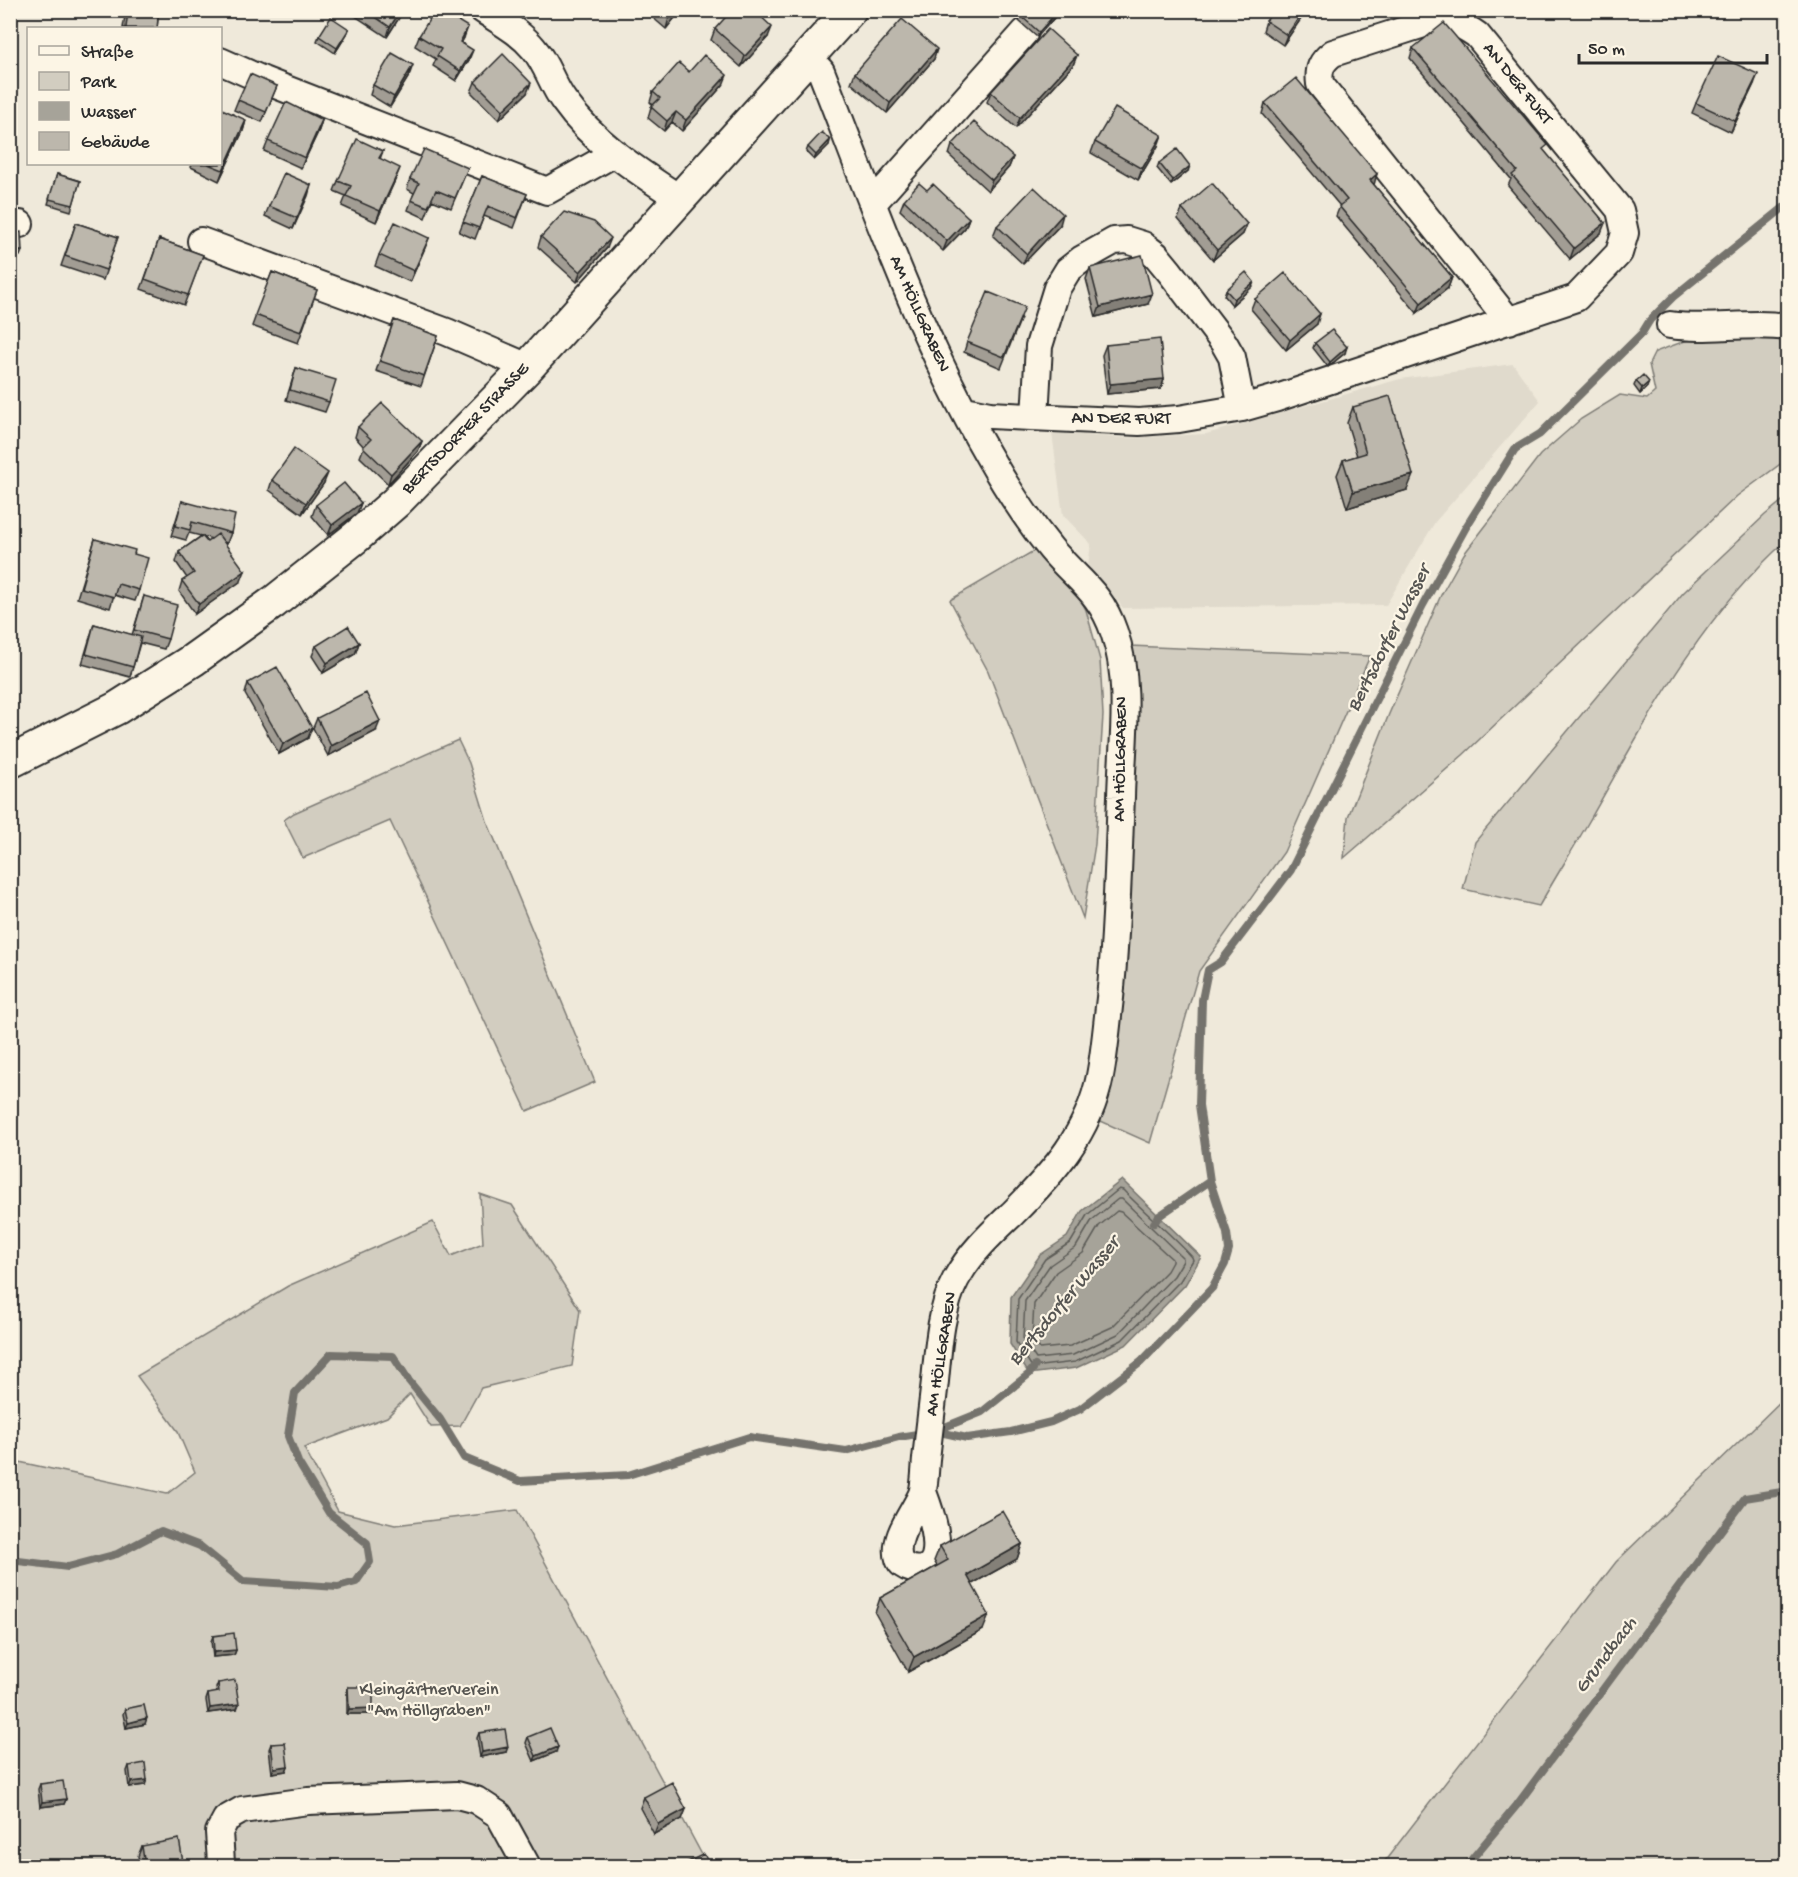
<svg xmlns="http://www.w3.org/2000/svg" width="1798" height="1877" viewBox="0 0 1798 1877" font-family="'Gochi Hand',sans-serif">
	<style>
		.built { fill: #e0dacc }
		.green { fill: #d2cdc0; stroke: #7e7c76; stroke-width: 1.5 }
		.water { fill: #a6a399; stroke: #75736d; stroke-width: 1.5 }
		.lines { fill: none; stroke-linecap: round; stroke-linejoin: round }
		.shore { stroke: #5c5b57; stroke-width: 1.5 }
		.stream { stroke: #75736d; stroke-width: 8 }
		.minor-casing { stroke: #2b2b2b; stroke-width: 30 }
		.major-casing { stroke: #2b2b2b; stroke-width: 36 }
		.minor { stroke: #fcf5e5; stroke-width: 26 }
		.major { stroke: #fcf5e5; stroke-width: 32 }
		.wall { fill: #a29d94; stroke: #2b2b2b; stroke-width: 1.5; fill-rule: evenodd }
		.shaded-wall { fill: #848078; stroke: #2b2b2b; stroke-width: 1.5 }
		.building { fill: #bcb7ac; stroke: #2b2b2b; stroke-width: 1.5 }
		.labels { text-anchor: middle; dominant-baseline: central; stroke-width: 4.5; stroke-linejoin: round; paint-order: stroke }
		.street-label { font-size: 18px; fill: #2b2b2b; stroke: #fcf5e5 }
		.park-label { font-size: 18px; fill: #555450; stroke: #fcf5e5 }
		.water-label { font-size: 20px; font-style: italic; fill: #565552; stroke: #fcf5e5 }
	</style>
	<rect width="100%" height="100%" fill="#efe9da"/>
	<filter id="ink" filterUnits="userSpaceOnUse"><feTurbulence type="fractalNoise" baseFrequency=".0167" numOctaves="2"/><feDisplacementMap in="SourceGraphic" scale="12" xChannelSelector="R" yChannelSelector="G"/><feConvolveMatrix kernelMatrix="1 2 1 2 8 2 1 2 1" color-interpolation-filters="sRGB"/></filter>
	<g filter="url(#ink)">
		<path class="built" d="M1513,364L1540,401L1435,522L1386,605L1123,608L1088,565L1091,544L1063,515L1052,433L1127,438L1206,434L1400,379Z"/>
		<path class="green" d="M1734,330L1787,332V459L1737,496L1463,755L1344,858L1348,817L1389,714L1441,595L1464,554L1540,455L1581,419L1620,395L1647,399L1655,392L1649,364L1655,352L1685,341Z
			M1787,497V540C1700,617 1645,723 1588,823C1572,851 1555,878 1539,906L1463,889L1475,842L1683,593L1765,515Z
			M1037,549L1067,574L1086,610L1100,660L1103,715L1095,844L1083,918L988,671L950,600Z
			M1130,646L1370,656L1284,852L1199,971L1150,1143L1094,1118Z
			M458,740L469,763L487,821L595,1082L527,1111L390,821L303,858L284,820L294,813Z
			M480,1194L512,1205L580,1310L572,1366L481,1388L460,1426L431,1427L410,1394L387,1417L304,1448L338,1511L395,1525L517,1510L708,1866H11L10,1460L167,1494L195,1472L177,1430L137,1376L288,1286L433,1222L451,1256L483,1243Z
			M1787,1395V1866H1381L1616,1562Z"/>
		<path class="water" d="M1122,1180L1201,1257L1185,1285L1126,1345L1076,1368L1029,1374L1010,1344L1011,1297L1040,1255L1067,1237L1082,1211Z"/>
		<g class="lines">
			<path class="shore" d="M1119,1189L1123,1190C1145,1213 1170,1233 1192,1257L1193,1260L1180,1281L1122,1340L1075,1362L1032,1367L1016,1342L1018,1299L1045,1259L1071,1242L1087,1215Z
				M1118,1199H1122L1183,1258V1261L1174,1276L1118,1334L1073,1355L1036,1359L1023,1340L1025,1301L1050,1265L1076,1247L1092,1220Z
				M1117,1211L1121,1212L1172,1259V1262L1167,1271L1112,1327L1070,1346L1040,1349L1032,1338L1034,1304L1056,1272L1083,1253L1099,1226Z"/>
			<path class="stream" d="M1154,1223L1159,1216L1210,1181
				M935,1431L967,1438L1011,1432L1051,1422L1080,1409L1141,1362L1212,1288L1225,1264L1229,1250L1227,1233L1210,1181L1199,1105L1202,1000L1208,970L1221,962L1291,870L1423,605L1466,527L1515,449L1540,434L1642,333L1650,320L1673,297L1788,204
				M10,1560L68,1567L117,1554L161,1531L200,1546L243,1581L338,1587L356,1582L370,1562L367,1543L329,1513L298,1462L288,1436L295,1393L331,1354L393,1356L409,1381L440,1419L464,1458L520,1481L628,1475L749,1437L846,1451L899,1437L935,1431L982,1412L1029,1374L1035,1366
				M1466,1866L1517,1805L1745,1498L1788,1491"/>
			<g class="minor-casing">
				<path id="minor" d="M483,10C501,22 520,32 534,49C547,64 552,85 564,101C593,142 637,171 679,198
					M807,56L821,71C872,201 918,334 988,455C1006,487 1028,521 1051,549C1077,580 1100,591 1114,632C1132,683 1122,744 1121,797C1118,864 1117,931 1110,998C1107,1023 1105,1050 1100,1076C1089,1133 1053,1173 1013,1213C992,1233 970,1253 956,1279C941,1306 938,1350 935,1381C932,1407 929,1433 926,1459C925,1470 925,1484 922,1494C915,1511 892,1538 899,1559C902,1569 920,1573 929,1566C946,1553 929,1508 923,1492
					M220,61L263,80L547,191L615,153
					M873,203L1025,32
					M10,225L20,224
					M201,241L447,332L528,367
					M1670,325C1709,331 1748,321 1788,327
					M965,410L990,415L1139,422L1179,419L1242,408L1277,398L1576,298L1619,253L1625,233L1620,210L1477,35C1463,25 1452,21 1436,20L1333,53C1321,62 1318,69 1320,84L1509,321
					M1035,417L1039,346L1057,288L1068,270L1082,259L1114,241L1127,240L1143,245L1156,255L1170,272L1224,343L1232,357L1242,408
					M221,1863L219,1832L226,1819L242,1810L308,1801L457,1795L476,1800L499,1815L527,1866"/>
			</g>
			<g class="major-casing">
				<path id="major" d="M10,762L117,708L193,660L274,602L356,537L396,502L528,367L850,10"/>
			</g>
			<use href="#minor" class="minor"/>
			<use href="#major" class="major"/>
		</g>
		<path class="wall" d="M126,10H159L157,28H123Z
			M353,10H404L387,37L352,14Z
			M644,10H681L666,29Z
			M1307,10L1283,45L1263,31L1266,21Z
			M1021,16L1054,18L1037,37L1019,21Z
			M349,29L347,34L335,53L317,41L319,36Z
			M715,29L768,37L741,67L711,40Z
			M419,36L464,38L461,43L469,60L456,81L433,66L436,59L415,46Z
			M1413,48L1545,152L1601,233L1570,259L1508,186L1511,179L1410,58Z
			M1077,55L1073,65L1016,128L987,102L991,92Z
			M934,59L887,113L851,83L855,73Z
			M409,76L390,107L370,95L373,85Z
			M475,82L527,93L499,120L471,92Z
			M1754,84L1731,132L1692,113L1696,103Z
			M723,85L682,131L672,122L664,131L648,118L651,107L653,105L650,102L653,92Z
			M277,86L262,122L234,110L238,100Z
			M1265,103L1374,185L1452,277L1448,288L1417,313L1336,216L1340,206L1262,114Z
			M246,120L243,131L219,181L191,167L192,164H220Z
			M322,120L319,130L301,168L264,151L268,141Z
			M830,140L829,145L814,160L806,152L808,147Z
			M1095,142L1158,146L1138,180L1091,153Z
			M952,145L1013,157L1009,167L988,191L949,155Z
			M383,151L380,159L396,178L376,222L342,206L346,196L334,191L338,181Z
			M1159,163L1188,171L1171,185L1157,168Z
			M468,168L451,208L432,200L425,218L408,210L414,193L407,189L410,179Z
			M57,174L80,181L71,211L48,204Z
			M482,176L527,194L514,228L484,216L475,239L459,232Z
			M311,185L293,229L265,216L269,206Z
			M927,190L969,218L965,228L943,251L900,210L904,200Z
			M1182,209L1247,224L1243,234L1213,260L1178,219Z
			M76,223L118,237L103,280L61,266Z
			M1060,225L1023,264L993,236L997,226Z
			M541,237L607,248L577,282L538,247Z
			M429,238L410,282L375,266L379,255Z
			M159,239L203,255L184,305L141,289Z
			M1090,268L1148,304L1096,317L1086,279Z
			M272,272L317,290L298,343L252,326Z
			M1252,287L1232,305L1224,295L1226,290Z
			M1255,299L1317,324L1286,350L1251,309Z
			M1021,318L1001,368L964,352L967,342Z
			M394,320L438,336L421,386L376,371Z
			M1315,343L1345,353L1328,367L1313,348Z
			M1106,345L1164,379L1161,389L1107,394L1102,355Z
			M296,368L329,402L325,412L286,400Z
			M1636,381L1647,387L1640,394L1634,386Z
			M1353,407L1407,490L1347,508L1337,475L1343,460L1357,456L1347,423Z
			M358,427L422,441L418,451L388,484L360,457L364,447L355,437Z
			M272,480L324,483L302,514L269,490Z
			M182,501L231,533L227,543L224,542L241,581L195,614L179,591L182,581L187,578L176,562L179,552L201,536L189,533L186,540L171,536ZM202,536L212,539L207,542Z
			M361,503L357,513L328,535L312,516L316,505Z
			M95,539L134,554L139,590L135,601L114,595L110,608L77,598Z
			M144,596L168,639L164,649L140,643L130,677L82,664L94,624L132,635Z
			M359,643L355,654L323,673L312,656L316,646Z
			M248,683L308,738L279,754L245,694Z
			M317,718L376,731L328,756L313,728Z
			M1022,1544L1017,1559L972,1584L983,1630L908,1672L875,1613L880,1598L937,1566L934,1561L940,1546Z
			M213,1636L236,1650L234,1655L213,1657L211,1641Z
			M218,1683L237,1709L208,1713L206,1700L208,1694L217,1693L216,1688Z
			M348,1687L373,1708L371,1714H347V1692Z
			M125,1709L145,1724L126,1728L123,1714Z
			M479,1733L506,1752L480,1757L477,1738Z
			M528,1737L556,1752L534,1761L526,1743Z
			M271,1744L288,1766L286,1771L272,1773L269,1749Z
			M129,1766L145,1785L129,1787L127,1771Z
			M40,1784L66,1799L64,1804L40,1807L38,1789Z
			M644,1797L686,1809L682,1819L654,1834L640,1808Z
			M142,1846L182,1866H140L138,1856Z"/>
		<path class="shaded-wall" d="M401,10H404L387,37L390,27Z
			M676,10H681L666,29L669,18Z
			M1304,10H1307L1283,45L1287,35Z
			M1056,13L1054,18L1037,37L1039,32Z
			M468,27L464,38L456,52L460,42Z
			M772,27L768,37L741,67L745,56Z
			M349,29L347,34L335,53L337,48Z
			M937,49L934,59L887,113L890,103Z
			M473,50L469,60L456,81L460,71Z
			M1077,55L1073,65L1016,128L1020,118Z
			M413,65L409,76L390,107L394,97Z
			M1758,74L1754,84L1731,132L1735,121Z
			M727,75L723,85L682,131L686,120Z
			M531,83L527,93L499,120L503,110Z
			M676,112L672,122L664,131L667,121Z
			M246,120L243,131L219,181L223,170Z
			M322,120L319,130L301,168L305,158Z
			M1162,135L1158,146L1138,180L1142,169Z
			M830,140L829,145L814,160L816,155Z
			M1013,157L1009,167L988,191L992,180Z
			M1190,166L1188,171L1171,185L1173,180Z
			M400,168L396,178L376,222L380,211Z
			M1377,174L1374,185L1370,180Z
			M311,185L308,196L293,229L297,218Z
			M1063,214L1060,225L1023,264L1027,254Z
			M969,218L965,228L943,251L947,241Z
			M1605,223L1601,233L1570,259L1574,248Z
			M1247,224L1243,234L1213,260L1217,250Z
			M429,238L425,248L410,282L414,271Z
			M611,238L607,248L577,282L580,272Z
			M11,251H22L20,256H10Z
			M1452,277L1448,288L1417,313L1421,303Z
			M1254,282L1252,287L1232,305L1234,299Z
			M1152,294L1148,304L1096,317L1100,307Z
			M1320,314L1317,324L1286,350L1290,340Z
			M1347,347L1345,353L1328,367L1330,362Z
			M1164,379L1161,389L1107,394L1110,384Z
			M1649,382L1647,387L1640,394L1642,388Z
			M422,441L418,451L388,484L391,474Z
			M328,473L324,483L302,514L306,503Z
			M1413,475L1407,490L1347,508L1353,492Z
			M361,503L357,513L328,535L332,525Z
			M245,571L241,581L195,614L199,604Z
			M359,643L355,654L323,673L327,663Z
			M380,721L376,731L328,756L331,746Z
			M312,728L308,738L279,754L283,744Z
			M1022,1544L1017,1559L961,1590L967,1575Z
			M989,1615L983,1630L908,1672L914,1657Z
			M236,1650L234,1655L213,1657L214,1652Z
			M239,1704L237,1709L208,1713L210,1708Z
			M373,1708L371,1714H347L349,1709Z
			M147,1718L145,1724L126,1728L128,1723Z
			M508,1747L506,1752L480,1757L482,1752Z
			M558,1747L556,1752L534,1761L536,1756Z
			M288,1766L286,1771L272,1773L274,1768Z
			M147,1780L145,1785L129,1787L131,1782Z
			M66,1799L64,1804L40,1807L42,1802Z
			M686,1809L682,1819L654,1834L658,1824Z
			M183,1862L182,1866H156Z"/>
		<path class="building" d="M128,10H159L157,28H126Z
			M365,10H401L390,27Z
			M435,10H440L468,27L460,42L473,50L460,71L437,56L441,49L419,36Z
			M660,10H676L669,18Z
			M732,10H754L772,27L745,56L715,29Z
			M1026,10H1053L1056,13L1039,32L1021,16Z
			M1274,10H1304L1287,35L1266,21Z
			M331,17L349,29L337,48L319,36Z
			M902,19L937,49L890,103L855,73Z
			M1444,23L1548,145L1543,149L1605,223L1574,248L1512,175L1517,171L1413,48Z
			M1048,29L1077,55L1020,118L991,92Z
			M392,53L413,65L394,97L373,85Z
			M503,54L531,83L503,110L475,82Z
			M704,55L727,75L686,120L676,112L667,121L651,107L660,98L653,92L679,63L689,72Z
			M1718,56L1758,74L1735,121L1696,103Z
			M250,74L277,86L266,112L238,100Z
			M1296,78L1377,174L1370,180L1452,277L1421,303L1339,206L1347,200L1265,103Z
			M286,102L322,120L305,158L268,141Z
			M220,108L246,120L223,170L208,164H220Z
			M1115,108L1162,135L1142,169L1095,142Z
			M974,122L1013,157L992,180L952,145Z
			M822,132L830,140L816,155L808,147Z
			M357,139L383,151L379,158L400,168L380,211L346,196L351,186L338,181Z
			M424,149L468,168L455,198L436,190L428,207L411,200L419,183L410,179Z
			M1177,149L1190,166L1173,180L1159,163Z
			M284,173L311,185L297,218L269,206Z
			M57,174L80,181L73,205L49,199Z
			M482,176L527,194L517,218L488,206L479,228L463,222Z
			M919,183L927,190L933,184L969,218L947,241L904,200Z
			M1212,183L1247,224L1217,250L1182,209Z
			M1034,187L1063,214L1027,254L997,226Z
			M564,212L594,222L611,238L580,272L541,237Z
			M395,222L429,238L414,271L379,255Z
			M76,223L118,237L106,270L65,256Z
			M21,232L22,251H11L10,233Z
			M159,239L203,255L188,295L145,279Z
			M1142,255L1152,294L1100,307L1090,268Z
			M272,272L317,290L301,332L255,315Z
			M1246,272L1254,282L1234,299L1226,290Z
			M1285,273L1320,314L1290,340L1255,299Z
			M988,292L1025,307L1004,357L967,342Z
			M394,320L438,336L424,376L380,361Z
			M1332,330L1347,347L1330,362L1315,343Z
			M1160,339L1164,379L1110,384L1106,345Z
			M296,368L336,380L329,402L290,390Z
			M1643,375L1649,382L1642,388L1636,381Z
			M1390,396L1413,475L1353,492L1343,460L1366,453L1353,407Z
			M382,403L422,441L391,474L363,447L371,439L358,427Z
			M294,449L328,473L306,503L272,480Z
			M344,483L361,503L332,525L316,505Z
			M182,501L235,515L231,533L192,522L190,530L175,526Z
			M218,534L245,571L199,604L182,581L194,573L179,552L202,536L207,542Z
			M95,539L135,550L134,554L148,558L139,590L118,584L114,597L81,588Z
			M144,596L177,605L168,639L134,630Z
			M94,624L141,637L133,667L86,654Z
			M348,626L359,643L327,663L316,646Z
			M277,667L312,728L283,744L248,683Z
			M366,693L380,721L331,746L317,718Z
			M1003,1511L1022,1544L967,1575L989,1615L914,1657L880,1598L948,1560L940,1546Z
			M234,1633L236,1650L214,1652L213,1636Z
			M235,1680L239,1704L210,1708L208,1694L219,1692L218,1683Z
			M348,1687H373V1708L349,1709Z
			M144,1705L147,1718L128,1723L125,1709Z
			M550,1728L558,1747L536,1756L528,1737Z
			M505,1729L508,1747L482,1752L479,1733Z
			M285,1743L288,1766L274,1768L271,1744Z
			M145,1763L147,1780L131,1782L129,1766Z
			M63,1781L66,1799L42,1802L40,1784Z
			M672,1782L686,1809L658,1824L644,1797Z
			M179,1839L183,1862L156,1866H145L142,1846Z
			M704,1854L710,1866H680Z"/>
	</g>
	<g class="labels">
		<g class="street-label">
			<text transform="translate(1517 84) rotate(51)">AN DER FURT</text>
			<text transform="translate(919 314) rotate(66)">AM HÖLLGRABEN</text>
			<text x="1121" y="419">AN DER FURT</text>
			<text transform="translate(466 429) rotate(-46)">BERTSDORFER STRASSE</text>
			<text transform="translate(1121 759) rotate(-89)">AM HÖLLGRABEN</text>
			<text transform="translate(942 1354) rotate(-81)">AM HÖLLGRABEN</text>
		</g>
		<g class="park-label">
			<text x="429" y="1690">Kleingärtnerverein<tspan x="429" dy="21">"Am Höllgraben"</tspan></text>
		</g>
		<g class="water-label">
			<text transform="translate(1390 639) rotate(-63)">Bertsdorfer Wasser</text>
			<text transform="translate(1065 1302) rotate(-50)">Bertsdorfer Wasser</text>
			<text transform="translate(1607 1656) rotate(-53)">Grundbach</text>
		</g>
	</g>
	<rect width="1798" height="1877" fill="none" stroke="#fcf5e5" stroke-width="36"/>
	<rect x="18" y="18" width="1762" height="1841" fill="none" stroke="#2b2b2b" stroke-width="2" filter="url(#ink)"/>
	<rect x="27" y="27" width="195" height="138" fill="#fcf5e5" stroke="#a8a49b" stroke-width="1.5"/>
	<rect x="39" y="46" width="30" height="9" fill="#fcf5e5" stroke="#a8a49b" stroke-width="1.5"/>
	<text x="81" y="57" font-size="18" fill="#2b2b2b">Straße</text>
	<rect x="39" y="72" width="30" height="18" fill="#d2cdc0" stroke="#a8a49b" stroke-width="1.5"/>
	<text x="81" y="87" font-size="18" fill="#2b2b2b">Park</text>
	<rect x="39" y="102" width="30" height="18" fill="#a6a399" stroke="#a8a49b" stroke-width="1.5"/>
	<text x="81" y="117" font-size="18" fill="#2b2b2b">Wasser</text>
	<rect x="39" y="132" width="30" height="18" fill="#bcb7ac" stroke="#a8a49b" stroke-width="1.5"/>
	<text x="81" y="147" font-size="18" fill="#2b2b2b">Gebäude</text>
	<path d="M1579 54v9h188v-9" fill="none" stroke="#2b2b2b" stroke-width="3"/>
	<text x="1588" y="54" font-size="18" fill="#2b2b2b" stroke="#fcf5e5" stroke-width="4.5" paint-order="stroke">50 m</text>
</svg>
